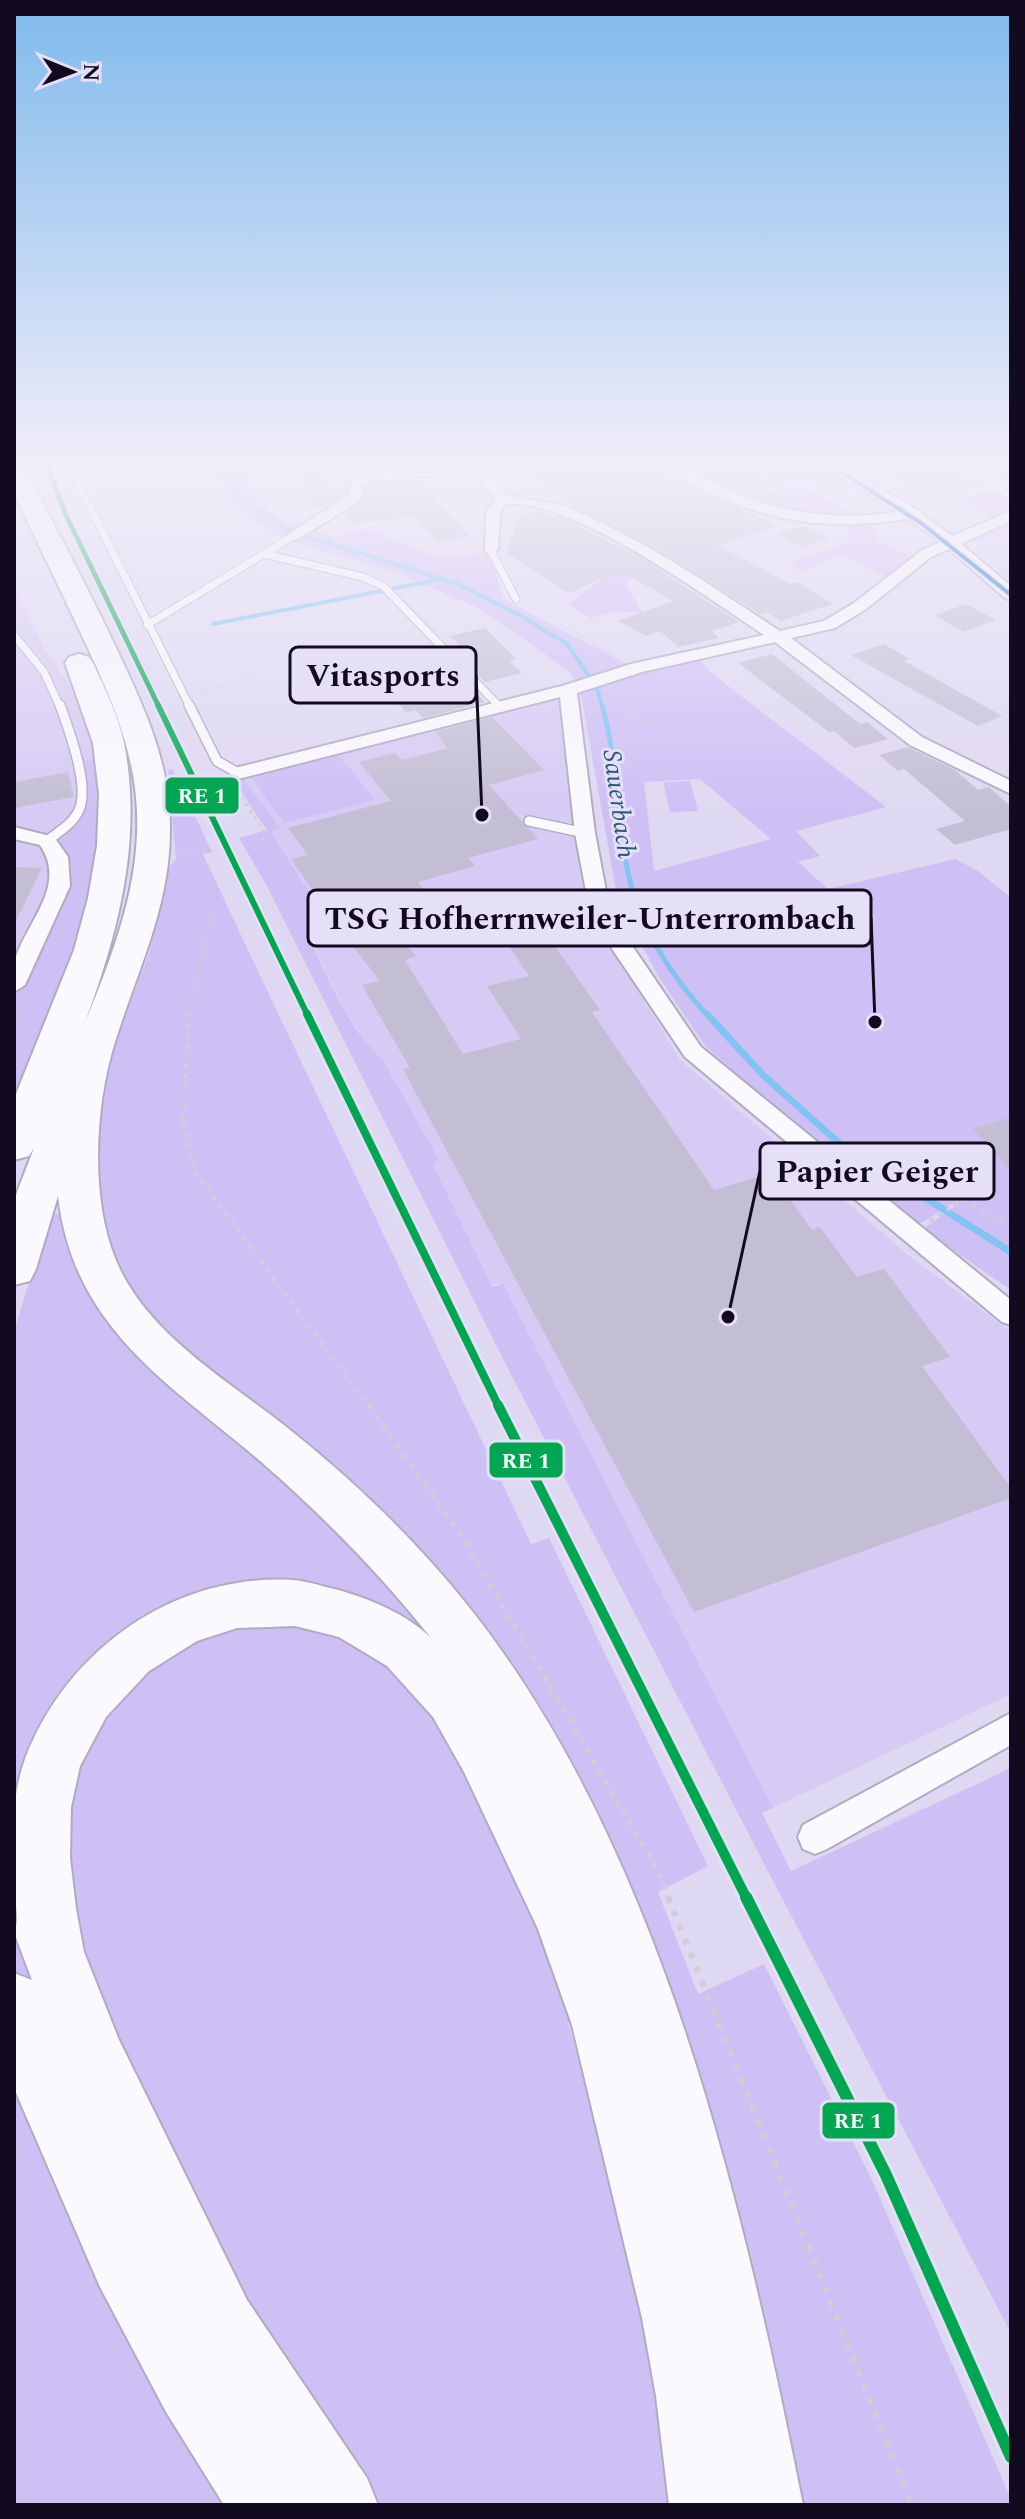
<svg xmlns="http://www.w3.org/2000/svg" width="1025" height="2519" viewBox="0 0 1025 2519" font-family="Spectral,serif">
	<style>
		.built { fill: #d6cbf4 }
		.green { fill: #cebff5; fill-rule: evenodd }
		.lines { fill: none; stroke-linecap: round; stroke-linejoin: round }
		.stream-far2 { stroke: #81c3f1; stroke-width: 4 }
		.stream-far1 { stroke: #81c3f1; stroke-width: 5 }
		.stream { stroke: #81c3f1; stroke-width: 7 }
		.building { fill: #c4bed4 }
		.lane-far1-casing { stroke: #b1abc2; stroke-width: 9 }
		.lane-casing { stroke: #b1abc2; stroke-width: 12 }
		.street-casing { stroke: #b1abc2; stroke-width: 4 }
		.highway-casing { stroke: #b1abc2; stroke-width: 4 }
		.path-far4 { stroke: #d0ced5; stroke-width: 2; stroke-dasharray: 2 4; stroke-linecap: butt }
		.path-far3 { stroke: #d0ced5; stroke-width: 3; stroke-dasharray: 3 5; stroke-linecap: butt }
		.path-far2 { stroke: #d0ced5; stroke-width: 4; stroke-dasharray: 4 6; stroke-linecap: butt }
		.path-far1 { stroke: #d0ced5; stroke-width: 5; stroke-dasharray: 5 7; stroke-linecap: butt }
		.path { stroke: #d0ced5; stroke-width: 6; stroke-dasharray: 6 9; stroke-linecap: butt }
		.lane-far1 { stroke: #faf9fd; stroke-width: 7 }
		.lane { stroke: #faf9fd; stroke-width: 9 }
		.street { fill: #faf9fd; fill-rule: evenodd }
		.highway { fill: #faf9fd; fill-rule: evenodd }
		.bus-1-casing { stroke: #e5dff7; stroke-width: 8 }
		.bus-1 { stroke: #0065bd; stroke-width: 4 }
		.rail-1-far4-casing { stroke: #e5dff7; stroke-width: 9 }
		.rail-1-far3-casing { stroke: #e5dff7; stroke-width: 11 }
		.rail-1-far2-casing { stroke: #e5dff7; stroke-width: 14 }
		.rail-1-far1-casing { stroke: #e5dff7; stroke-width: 16 }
		.rail-1-casing { stroke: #e5dff7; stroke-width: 18 }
		.rail-1-far4 { stroke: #00a651; stroke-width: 5 }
		.rail-1-far3 { stroke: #00a651; stroke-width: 6 }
		.rail-1-far2 { stroke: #00a651; stroke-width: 8 }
		.rail-1-far1 { stroke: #00a651; stroke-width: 10 }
		.rail-1 { stroke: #00a651; stroke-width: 12 }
		.labels { text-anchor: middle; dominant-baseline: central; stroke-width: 6; stroke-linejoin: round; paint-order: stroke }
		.far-water-label { font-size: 26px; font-style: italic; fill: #285b78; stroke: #e5dff7 }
		.leader { fill: none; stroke: #120b1f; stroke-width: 3 }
		.callout-dot { fill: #120b1f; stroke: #e5dff7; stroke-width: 3 }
		.callout { fill: #e5dff7; stroke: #120b1f; stroke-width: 3 }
		.callout-label { font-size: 32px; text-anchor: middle; font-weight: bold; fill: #120b1f }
		.line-badge { stroke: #e5dff7; stroke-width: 3 }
		.badge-label { font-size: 22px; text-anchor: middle; font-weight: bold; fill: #fff }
	</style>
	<rect width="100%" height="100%" fill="#dfd8f2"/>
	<path class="built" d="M1011,520V581L990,563L972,541Z
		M14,586L45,650L83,705L104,757L82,803L60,886L14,985Z
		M561,698L591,913L680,1060L908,1255L1011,1332V1694L773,1808L503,1285L492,1284L434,1167L438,1158L383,1060L370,1048L344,1009L306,932L330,925L271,831L279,827L243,778Z"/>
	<path class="green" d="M209,461H249L248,487L278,519L336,538L366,529L430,555L490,554L503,599L631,666L577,687L569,671L481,609L396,573L284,539L235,507L222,487L206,474Z
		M799,485L862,519L820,518L743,500Z
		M997,490L1011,498V513L993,521L957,497Z
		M871,523L878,541L915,558L885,576L842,555L801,571L788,563L849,543L847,524Z
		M639,553L666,567L633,577L625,584L643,613L616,611L591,618L568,604Z
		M697,656L710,672L886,807L796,831L820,856L798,862L828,889L956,859L978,871L1011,898V1290L923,1229L955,1206L952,1204L918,1225L847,1171L706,1047L660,979L618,901L580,689C620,679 657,665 697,656ZM700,779L771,839L654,871L644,782Z
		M339,755L375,800L284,823L251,777Z
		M104,757L109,808L80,956L14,1104V985L60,886L47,841L80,810L77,761Z
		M173,769L212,852L203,854L246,946L531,1544L549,1538L708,1866L658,1892L698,1994L764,1964L872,2180L1011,2499V2505H794L671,2004L568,2022L635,2264L670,2505H14V1332L50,1213L99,1221L96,1113L113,1051L149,953L168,869L176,859L168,770ZM195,1356L377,1505L431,1566L165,1369Z
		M243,778L280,828L271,832L330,925L306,933C328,976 346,1027 383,1060L438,1158L434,1167L493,1287L503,1284L773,1808L762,1813L791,1871L1011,1768V2333L773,1881L499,1351L268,888L239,838L267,830L236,784Z
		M690,781L698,811L670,812L663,782Z"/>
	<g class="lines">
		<path class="stream-far2" d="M224,461L234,494L287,530L457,584L521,616L567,644L597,688L602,707
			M394,588L439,580
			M213,624L381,591"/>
		<path class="stream-far1" d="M602,705C617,758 616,814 627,868C638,924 670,975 708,1016"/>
		<path class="stream" d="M707,1014L762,1074L839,1143L1011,1252"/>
	</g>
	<path class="building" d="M378,461H402L407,466L359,475L363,465H376Z
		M563,461H650L672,478L778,526L718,545L790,584L797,582L833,604L781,621L766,612L760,614L651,545L563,503L567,501L524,469Z
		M673,461H814L856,489L832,495L805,479L749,495Z
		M868,461H944L945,469L953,467L981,485L924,498Z
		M983,461H1011V487L971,464Z
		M322,470L328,486L347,485L346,493L323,508L315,509L297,473Z
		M419,480L469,537L437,542L416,517L348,523L345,513L363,503L366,487Z
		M537,511L562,518L636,555L739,622L712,631L719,638L678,647L660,631L646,636L618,621L673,601L622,572L592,582L574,592L565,591L507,553L518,517Z
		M803,526L829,539L802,548L776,534Z
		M966,604L996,620L963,632L935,615Z
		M485,628L516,659L509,661L522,673L485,682L456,652L464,650L450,636Z
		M884,644L910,659L904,661L1002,716L978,726L851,655Z
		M399,648L414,663L442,656L485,702L423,718L416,710L406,712L356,658Z
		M772,654L860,724L867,722L888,739L854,748L834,731L829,732L738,663Z
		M492,717L544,770L489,785L538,839L468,858L475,866L418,882L425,891L374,905L416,956L405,960L463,1054L521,1039L487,986L529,976L510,948L549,938L600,1010L592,1012L714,1190L771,1173L812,1230L820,1227L857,1277L884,1269L950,1357L922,1366L1011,1488V1498L694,1612L403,1069L410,1068L362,985L380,981L340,930L291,859L308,855L288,828L391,801L359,762L395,753L402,760L448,748L435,732Z
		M908,747L955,770L978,790L989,787L1011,807V829L955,845L936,829L965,821L904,769L898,771L879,755Z
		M68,772L74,797L14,808V782Z
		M14,867L42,868L14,925Z
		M1011,1117V1171L973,1129Z"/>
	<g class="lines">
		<g class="lane-far1-casing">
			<path id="lane-far1" d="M67,461L190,707
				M959,464L1011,496
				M490,549L516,599
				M264,554L363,577L383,586L500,707
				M147,625L295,535
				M14,635L44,672L60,707"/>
		</g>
		<g class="lane-casing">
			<path id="lane" d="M189,705L217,761L238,773
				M529,821L585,833
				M47,841C58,832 73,824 79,810C90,786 69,730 60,705"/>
		</g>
		<g class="street-casing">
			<path id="street" d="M474,461H488C491,469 495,483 501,489C517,503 547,499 566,507C643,538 711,586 780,631L824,621L854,603L921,551L940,542L908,519C827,531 769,523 696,486C682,479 664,472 653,461C682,461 707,481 733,492C787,514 840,521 897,512L817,461H834L919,511L952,536L1011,511V521L961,544L1011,586V600L1005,598L949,549L931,557L866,609L835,628L791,638L922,737L1011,781V794L910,745L775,642L642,672L577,693L595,833L606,891L620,928L701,1047L1011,1300V1325L1002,1322L685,1057L598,928L586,891L575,833L560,697L238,779L229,773L231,769L562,686L631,664L764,635C711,600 565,493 504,505L500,512L498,549L490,554L485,552L486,512L496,498L486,490L478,471L377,481L363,485L361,500L300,538L295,540L287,535L349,495L351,480L375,473Z
				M14,827L54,837L68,857L70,886L25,985L14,992C14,982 12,970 15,960C26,922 68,886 40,845L14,839Z
				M1011,1713V1745L827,1849L815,1854L803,1849L798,1837L803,1825Z"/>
		</g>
		<g class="highway-casing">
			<path id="highway" d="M14,463L22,465L26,470C54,525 83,579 110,635C140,699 171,758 170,831C170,906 137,972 115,1042C95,1105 90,1196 115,1258C146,1336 233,1383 295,1434C346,1475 394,1520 437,1569C655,1814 740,2191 803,2505H669L656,2396L642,2318L572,2025L538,1929L464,1772L433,1717L387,1666L339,1637L295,1626L237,1628L197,1641L149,1671L106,1717L80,1766L71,1807L70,1858L76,1909L84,1952L119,2040L247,2300L367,2478L378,2505H224L166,2412L100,2287L14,2088V1973L32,1980L14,1932C20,1919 15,1905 14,1891C12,1847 10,1800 25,1759C67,1649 175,1573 293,1580C307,1581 321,1586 334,1589C366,1597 407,1614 431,1638C382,1576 326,1519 267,1467C173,1385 74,1332 58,1196L36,1269L30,1281L14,1285V1200L34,1148L29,1156L14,1160V1099L74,950L88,898L97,846L99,794L93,743L65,663L69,657L79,654L89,657L93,663C105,689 118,715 124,743C143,840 118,934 84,1025C109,964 135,899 137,833C140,763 114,704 85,642C62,593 38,543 14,494Z"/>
		</g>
		<path class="path-far4" d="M295,579L306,586L303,593
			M248,583L286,577
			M529,606L614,656
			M14,611L19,621
			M199,691L258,677
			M620,691L627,707"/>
		<path class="path-far3" d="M626,705L631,718L649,724
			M237,790L263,830L264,838L251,843
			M179,853L208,851
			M189,1016L213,906"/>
		<path class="path-far2" d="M189,1014L183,1122L197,1175L369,1407
			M930,1221L962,1200L1007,1224L1011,1223"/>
		<path class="path-far1" d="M368,1405L463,1538L657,1869L668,1899"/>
		<path class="path" d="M668,1897L912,2505"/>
		<use href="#lane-far1" class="lane-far1"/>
		<use href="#lane" class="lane"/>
		<use href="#street" class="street"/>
		<use href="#highway" class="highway"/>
		<g class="bus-1-casing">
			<path id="bus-1" d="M824,461L921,523L1011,595"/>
		</g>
		<use href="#bus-1" class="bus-1"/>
		<g class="rail-1-far4-casing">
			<path id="rail-1-far4" d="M45,461L66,515L159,707"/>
		</g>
		<g class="rail-1-far3-casing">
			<path id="rail-1-far3" d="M158,705L308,1016"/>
		</g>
		<g class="rail-1-far2-casing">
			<path id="rail-1-far2" d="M307,1014L499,1407"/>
		</g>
		<g class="rail-1-far1-casing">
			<path id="rail-1-far1" d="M498,1405L747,1899"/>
		</g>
		<g class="rail-1-casing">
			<path id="rail-1" d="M746,1897L886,2175L1011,2457"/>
		</g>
		<use href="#rail-1-far4" class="rail-1-far4"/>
		<use href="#rail-1-far3" class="rail-1-far3"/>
		<use href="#rail-1-far2" class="rail-1-far2"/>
		<use href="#rail-1-far1" class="rail-1-far1"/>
		<use href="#rail-1" class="rail-1"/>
	</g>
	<linearGradient id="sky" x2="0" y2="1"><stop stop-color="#7fbaec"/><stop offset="0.57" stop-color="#f1edf9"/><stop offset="1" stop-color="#f1edf9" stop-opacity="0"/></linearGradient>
	<rect width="1025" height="814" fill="url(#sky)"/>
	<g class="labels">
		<g class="far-water-label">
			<text transform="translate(619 804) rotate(82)">Sauerbach</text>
		</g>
	</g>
	<path class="leader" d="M482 815L476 675M875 1022L871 918M728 1317L760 1171"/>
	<g class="callout-dot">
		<circle cx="482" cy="815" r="8"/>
		<circle cx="875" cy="1022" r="8"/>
		<circle cx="728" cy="1317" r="8"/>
	</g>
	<g class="callout">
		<rect x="290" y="647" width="186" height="56" rx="8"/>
		<rect x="308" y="890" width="563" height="56" rx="8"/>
		<rect x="760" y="1143" width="234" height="56" rx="8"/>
	</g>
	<g class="callout-label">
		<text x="383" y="686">Vitasports</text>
		<text x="590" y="929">TSG Hofherrnweiler-Unterrombach</text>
		<text x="877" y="1182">Papier Geiger</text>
	</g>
	<g class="line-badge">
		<rect x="164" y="776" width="76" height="39" rx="8" fill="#00a651"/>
		<rect x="488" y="1441" width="76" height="38" rx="8" fill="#00a651"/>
		<rect x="821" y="2101" width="75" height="39" rx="8" fill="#00a651"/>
	</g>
	<g class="badge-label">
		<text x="202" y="803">RE 1</text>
		<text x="526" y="1468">RE 1</text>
		<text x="858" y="2128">RE 1</text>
	</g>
	<rect width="1025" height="2519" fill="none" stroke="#120b1f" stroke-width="32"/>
	<g transform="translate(72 72) rotate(91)" stroke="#e5dff7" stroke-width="6" paint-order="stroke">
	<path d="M0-6L14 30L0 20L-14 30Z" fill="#120b1f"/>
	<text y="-12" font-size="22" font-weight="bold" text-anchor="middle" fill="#120b1f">N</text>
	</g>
</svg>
